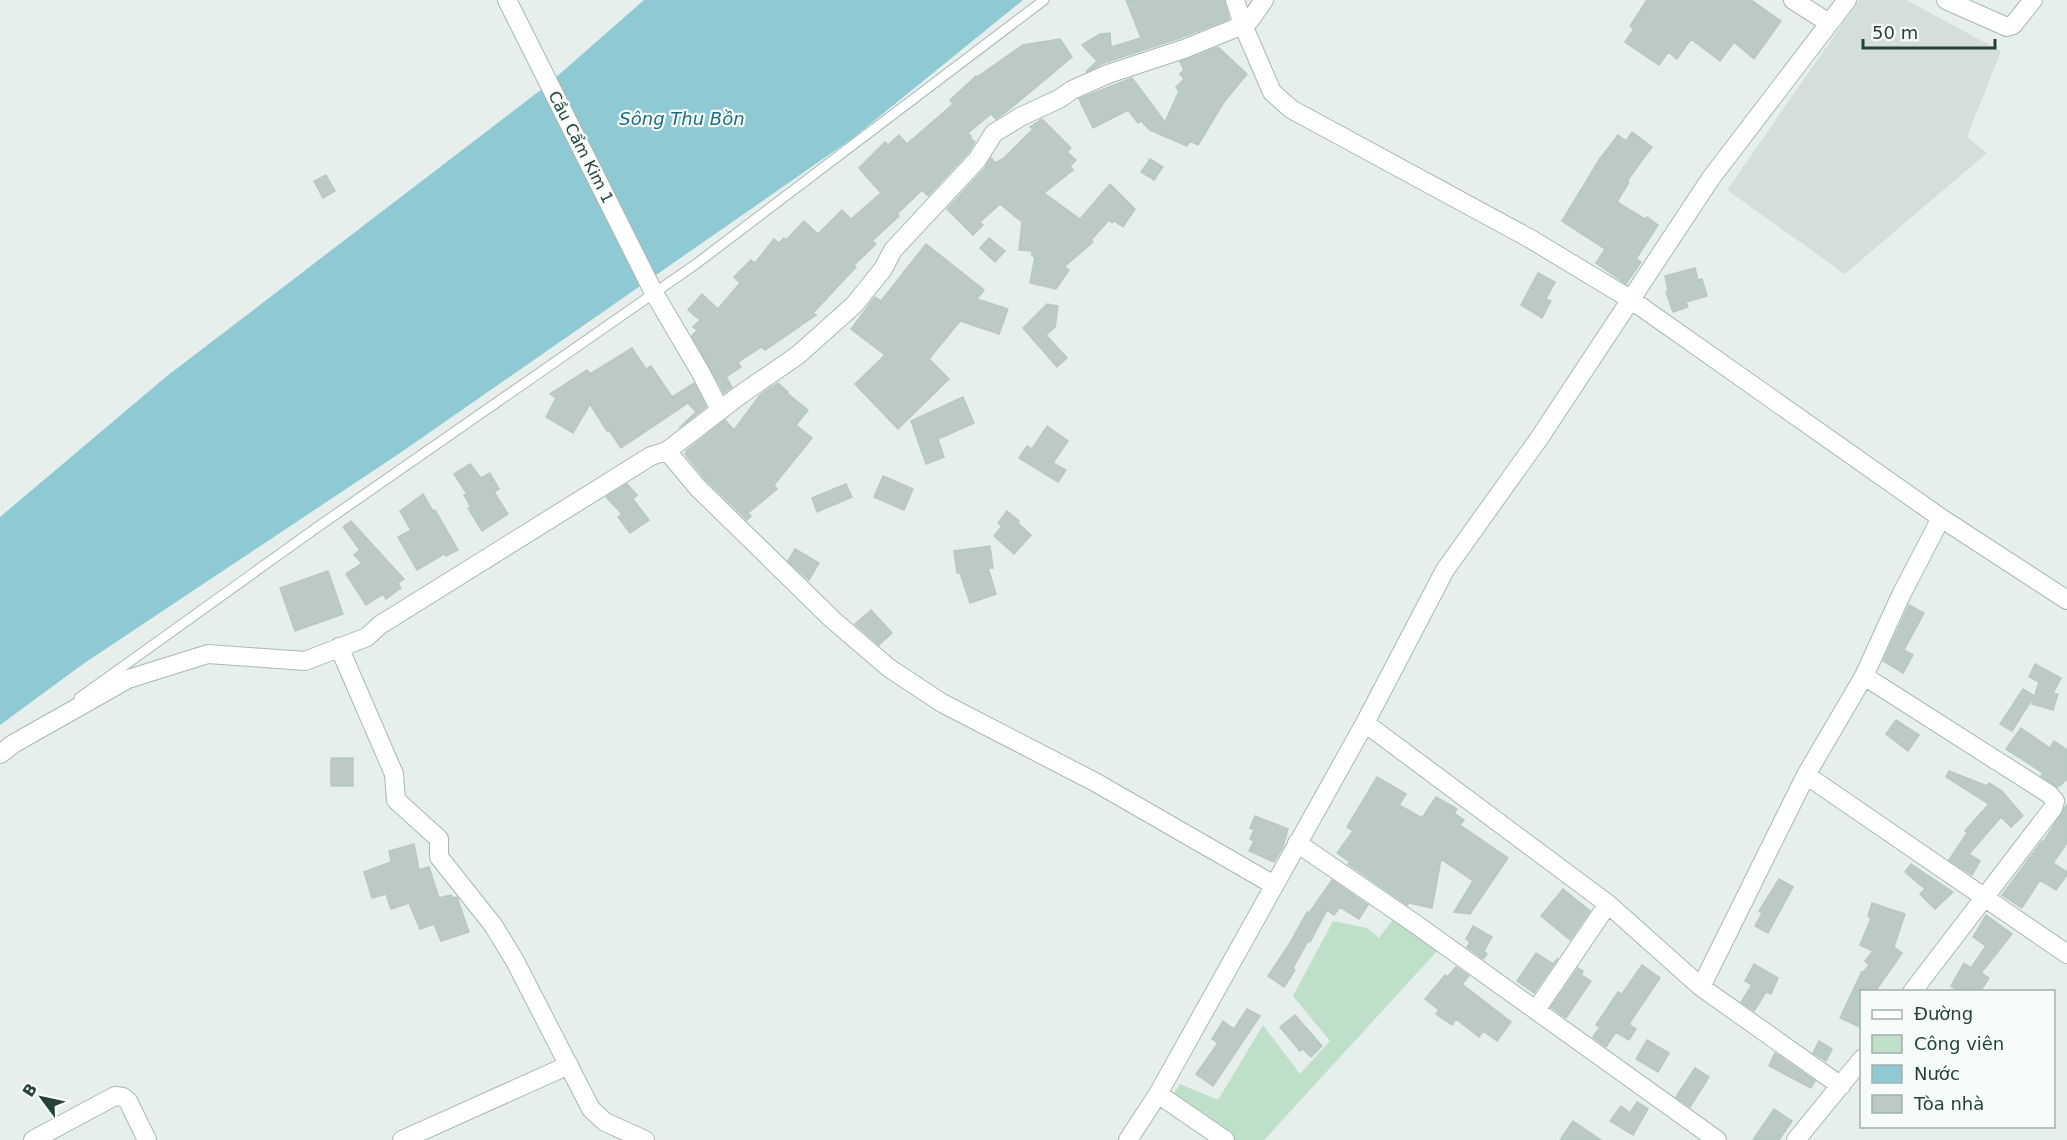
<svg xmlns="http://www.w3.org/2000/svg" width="2067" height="1140" viewBox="0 0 2067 1140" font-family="'DejaVu Sans',sans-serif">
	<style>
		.built { fill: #d4dfda }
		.green { fill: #bfe0c8 }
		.water { fill: #8ec9d4 }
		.building { fill: #bbcac4; stroke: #b8c9c2; stroke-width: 1.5 }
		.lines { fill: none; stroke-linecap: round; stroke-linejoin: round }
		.service-casing { stroke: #a8b8b2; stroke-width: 11 }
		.minor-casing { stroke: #a8b8b2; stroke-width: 20 }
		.service { stroke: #fff; stroke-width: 9 }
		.minor { stroke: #fff; stroke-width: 18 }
		.labels { text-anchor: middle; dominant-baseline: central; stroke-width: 4.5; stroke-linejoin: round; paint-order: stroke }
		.street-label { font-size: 16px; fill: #24423a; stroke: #f7fbf9 }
		.water-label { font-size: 18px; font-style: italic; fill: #1c6f80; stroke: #f7fbf9 }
	</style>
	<rect width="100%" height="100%" fill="#e6efeb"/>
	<path class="built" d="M1859,0H1906L2001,51L1967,137L1987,153L1845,274L1727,190Z"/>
	<path class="green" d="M1397,914L1439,949L1264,1140H1207L1165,1106L1180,1084L1218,1100L1263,1025L1300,1074L1330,1041L1293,996L1333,921L1367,928L1379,938Z"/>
	<path class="water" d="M644,0H1023L853,138L400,453L83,664L0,725V517L167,376L546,86Z"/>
	<path class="building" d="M1126,0H1224L1229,19L1180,38L1104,63L1086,72L1097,61L1082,45L1100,34L1110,33L1111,47L1141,38Z
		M1647,0H1751L1781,21L1754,59L1734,42L1720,61L1691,39L1677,59L1668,52L1659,65L1625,42L1634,29L1630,26Z
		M1060,39L1072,57L1006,112L996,119L991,114L968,133L971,136L969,137L975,142L968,153L928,196L922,190L897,214L899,216L872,241L876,244L854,265L856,267L813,313L816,315L765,350L761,347L738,362L741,367L726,377L732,387L724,393L692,336L697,330L693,327L700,320L688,310L702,294L718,309L740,283L734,277L751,260L755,263L774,239L779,243L784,238L786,240L804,221L818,234L842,210L851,219L881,193L859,168L885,142L888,145L899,135L907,144L953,104L950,100L976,76L977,77L1023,45Z
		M1218,47L1247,74L1224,102L1198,145L1190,141L1187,146L1150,130L1141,121L1138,123L1128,110L1093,128L1079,99L1132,78L1165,122L1179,91L1176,87L1184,79L1180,74L1184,70L1180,62Z
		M1042,119L1071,148L1067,152L1076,160L1070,166L1073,170L1044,193L1080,219L1110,184L1135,209L1123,227L1114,221L1112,223L1109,220L1091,240L1093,242L1064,267L1069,270L1056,289L1030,283L1035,256H1032V251L1019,250L1022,222L1000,204L980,222L983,225L973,235L947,209L985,168L991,158L996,163L1004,158L1033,129L1030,127Z
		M1632,132L1652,147L1627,181L1629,182L1617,202L1645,219L1647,217L1658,225L1636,259L1641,262L1626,284L1596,263L1605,249L1562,221L1599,160L1618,135L1626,141Z
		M1150,159L1163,167L1154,180L1141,172Z
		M326,175L335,191L323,198L314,181Z
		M989,238L1005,251L995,262L980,248Z
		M926,244L984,290L977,299L1008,309L999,334L960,321L929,359L949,379L898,429L855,384L885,355L851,329L875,297L881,301Z
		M1695,268L1698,280L1702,279L1707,296L1686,302L1688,307L1673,312L1666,292L1668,291L1665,276Z
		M1538,273L1555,282L1546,299L1551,301L1542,318L1521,305Z
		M1047,304L1058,306L1055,327L1046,335L1067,358L1057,367L1023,328Z
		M632,348L646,369L651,366L672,397L694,383L706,407L679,428L696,412L688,403L621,448L609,430L607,431L590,404L573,433L546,417L556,398L550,394L587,370L590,374Z
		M778,383L788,392L787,393L808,410L796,425L812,438L774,485L777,489L748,513L751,516L747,520L706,480L685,454L687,452L686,451L725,420L734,430L760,395Z
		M963,397L974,423L938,439L944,457L926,464L911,421Z
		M1047,426L1068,441L1053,463L1066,470L1058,482L1019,458L1027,446L1032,449Z
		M470,464L481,478L490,473L499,489L494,492L508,514L482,531L468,508L471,507L464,495L467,494L454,474Z
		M883,476L913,489L904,510L874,497Z
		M627,484L637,495L633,499L649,520L630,533L618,517L622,514L606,497Z
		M846,484L852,497L817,512L812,498Z
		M423,494L433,511L435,510L458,550L446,556L444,554L417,570L398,537L411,530L400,511Z
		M1007,511L1019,521L1018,523L1031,535L1014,554L994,536L1002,526L998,523Z
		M351,521L404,579L398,583L401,588L386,599L383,594L366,605L346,574L362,563L354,555L360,550L343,527Z
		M990,546L993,568H988L996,594L970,603L960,573H957L954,551Z
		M795,549L819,563L809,580L788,561Z
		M328,571L343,614L295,631L280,588Z
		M1909,605L1924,613L1904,650L1913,655L1903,673L1883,661Z
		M871,610L892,633L879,645L855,624Z
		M2035,664L2061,678L2053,693L2058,694L2053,710L2032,704L2039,682L2029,677Z
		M2023,689L2034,696L2012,731L2000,724Z
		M1896,720L1919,735L1908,751L1886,734Z
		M2021,728L2050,748L2054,741L2067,750V779L2058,787L2041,776L2043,773L2006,749Z
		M331,758H353V786H331Z
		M1949,771L1987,786L1989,783L2002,791L2023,816L2011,827L2001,817L1969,854L1980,861L1972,875L1949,860L1967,833L1965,831L1989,804L1946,777Z
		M1377,777L1406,794L1399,805L1422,818L1436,797L1457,809L1454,813L1464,820L1460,825L1508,858L1470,914L1454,912L1473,881L1441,859L1432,908L1409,903L1407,905L1348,864L1350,862L1337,853L1353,831L1347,827Z
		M2067,804V843L2053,863L2067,872V875L2056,890L2040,880L2022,908L2002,895L2042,841H2044Z
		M1255,816L1288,829L1283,847L1274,862L1249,851L1254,841L1250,839L1254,830L1250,828Z
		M414,844L419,870L429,867L439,898L451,895L452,898L457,897L469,932L441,941L434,924L420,929L409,903L391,909L386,894L372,898L364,872L391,862L389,851Z
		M1911,864L1953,892L1935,909L1920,894L1925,889L1905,872Z
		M1779,879L1793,887L1768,933L1755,926L1762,913L1759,911Z
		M1332,880L1368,905L1359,919L1340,907L1334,915L1327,910L1310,942L1308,941L1293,968L1295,970L1284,987L1268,976L1290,943L1307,912L1309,913Z
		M1563,889L1590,911L1570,940L1541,916Z
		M1872,903L1905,914L1894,947L1902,953L1875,992H1862V1028L1840,1018L1862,971V974L1869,965L1865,961L1873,951L1860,945L1871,918L1868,916Z
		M1986,915L2012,934L1981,973L1989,978L1980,992H1960L1951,986L1964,963L1971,968L1986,946L1973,937Z
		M1473,926L1492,937L1484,951L1487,954L1483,959L1467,947L1470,942L1466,939Z
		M1536,953L1553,964L1558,958L1534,993L1517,981Z
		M1754,964L1778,978L1771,994L1766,992L1754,1011L1741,1002L1752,985L1745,981Z
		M1642,965L1660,978L1629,1024L1636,1029L1629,1040L1616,1032L1606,1047L1593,1037L1600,1027L1596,1025L1618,992L1622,994Z
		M1456,967L1469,976L1462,984L1511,1022L1497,1041L1483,1031L1479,1037L1456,1019L1452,1025L1436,1014L1439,1010L1425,999L1445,975L1447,977Z
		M1578,968L1583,971L1581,975L1591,981L1566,1018L1551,1007Z
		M1247,1009L1260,1016L1213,1086L1196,1074L1218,1043L1212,1039L1223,1021L1234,1029Z
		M1295,1015L1322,1046L1311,1057L1303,1049L1300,1051L1280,1027Z
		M1647,1040L1669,1053L1658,1072L1636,1059Z
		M1819,1041L1832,1049L1826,1061L1813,1053Z
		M1775,1053L1815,1081L1811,1088L1769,1066Z
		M1695,1068L1709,1077L1690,1107L1676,1097Z
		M1637,1102L1648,1109L1633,1135L1610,1121L1621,1106L1630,1113Z
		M1774,1109L1792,1121L1779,1140H1753Z
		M1573,1121L1601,1140H1560Z"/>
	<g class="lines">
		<g class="service-casing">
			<path id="service" d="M79,698L319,526L696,264L1044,0"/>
		</g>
		<g class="minor-casing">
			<path id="minor" d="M507,0L654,293L701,373L720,410
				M1235,0L1243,25L1272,92L1291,109L1529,238L1630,299L1941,518L2067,600
				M1793,0L1829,23
				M1946,0L2007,27L2013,25L2033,0
				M667,451L698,488L833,620L889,668L942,703L1095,782L1274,885
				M339,647L394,774L396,800L439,839V857L493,925L515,961L591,1109L605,1122L645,1140
				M1864,676L2049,794L2055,801L2053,808L1912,992
				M1365,723L1608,904L1701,987L1841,1086
				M0,754L13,744L128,679L208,654L305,661L367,637L380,625L651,456L667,451L740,395L798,355L854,305L883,269L893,250L977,160L994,133L1022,116L1059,99L1072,90L1108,74L1184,49L1243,25L1250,20L1264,0
				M1806,775L2067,954
				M1297,843L1414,923L1717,1140
				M1701,987L1806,775L1864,676L1901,595L1941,518
				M1536,1010L1608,904
				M1158,1094L1225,1140
				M33,1140L115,1096L123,1097L128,1101L147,1140
				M402,1140L569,1065
				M1128,1140L1158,1094L1365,723L1445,570L1540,437L1711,178L1847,0
				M1796,1140L1862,1059"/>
		</g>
		<use href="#service" class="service"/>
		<use href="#minor" class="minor"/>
	</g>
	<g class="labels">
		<g class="street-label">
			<text transform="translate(581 147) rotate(63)">Cầu Cẩm Kim 1</text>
		</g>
		<g class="water-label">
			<text x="682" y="118">Sông Thu Bồn</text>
		</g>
	</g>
	<rect x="1860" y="990" width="195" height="138" fill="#f7fbf9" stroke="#a3b1ad" stroke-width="1.5"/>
	<rect x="1872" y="1010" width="30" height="9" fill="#ffffff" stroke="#a3b1ad" stroke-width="1.5"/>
	<text x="1914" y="1020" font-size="18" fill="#24423a">Đường</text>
	<rect x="1872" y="1035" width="30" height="18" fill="#bfe0c8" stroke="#a3b1ad" stroke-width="1.5"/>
	<text x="1914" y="1050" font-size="18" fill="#24423a">Công viên</text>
	<rect x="1872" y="1065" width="30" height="18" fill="#8ec9d4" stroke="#a3b1ad" stroke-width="1.5"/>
	<text x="1914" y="1080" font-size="18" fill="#24423a">Nước</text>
	<rect x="1872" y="1095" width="30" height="18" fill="#bbcac4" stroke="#a3b1ad" stroke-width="1.5"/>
	<text x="1914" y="1110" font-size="18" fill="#24423a">Tòa nhà</text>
	<g transform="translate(42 1098) rotate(303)" stroke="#f7fbf9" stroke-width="4.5" paint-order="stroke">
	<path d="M0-4.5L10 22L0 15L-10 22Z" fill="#24423a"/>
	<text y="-9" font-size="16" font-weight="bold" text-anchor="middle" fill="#24423a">B</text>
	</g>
	<path d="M1863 39v9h132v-9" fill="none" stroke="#24423a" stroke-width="3"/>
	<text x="1872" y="39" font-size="18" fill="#24423a" stroke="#f7fbf9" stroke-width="4.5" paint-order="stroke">50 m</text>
</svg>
